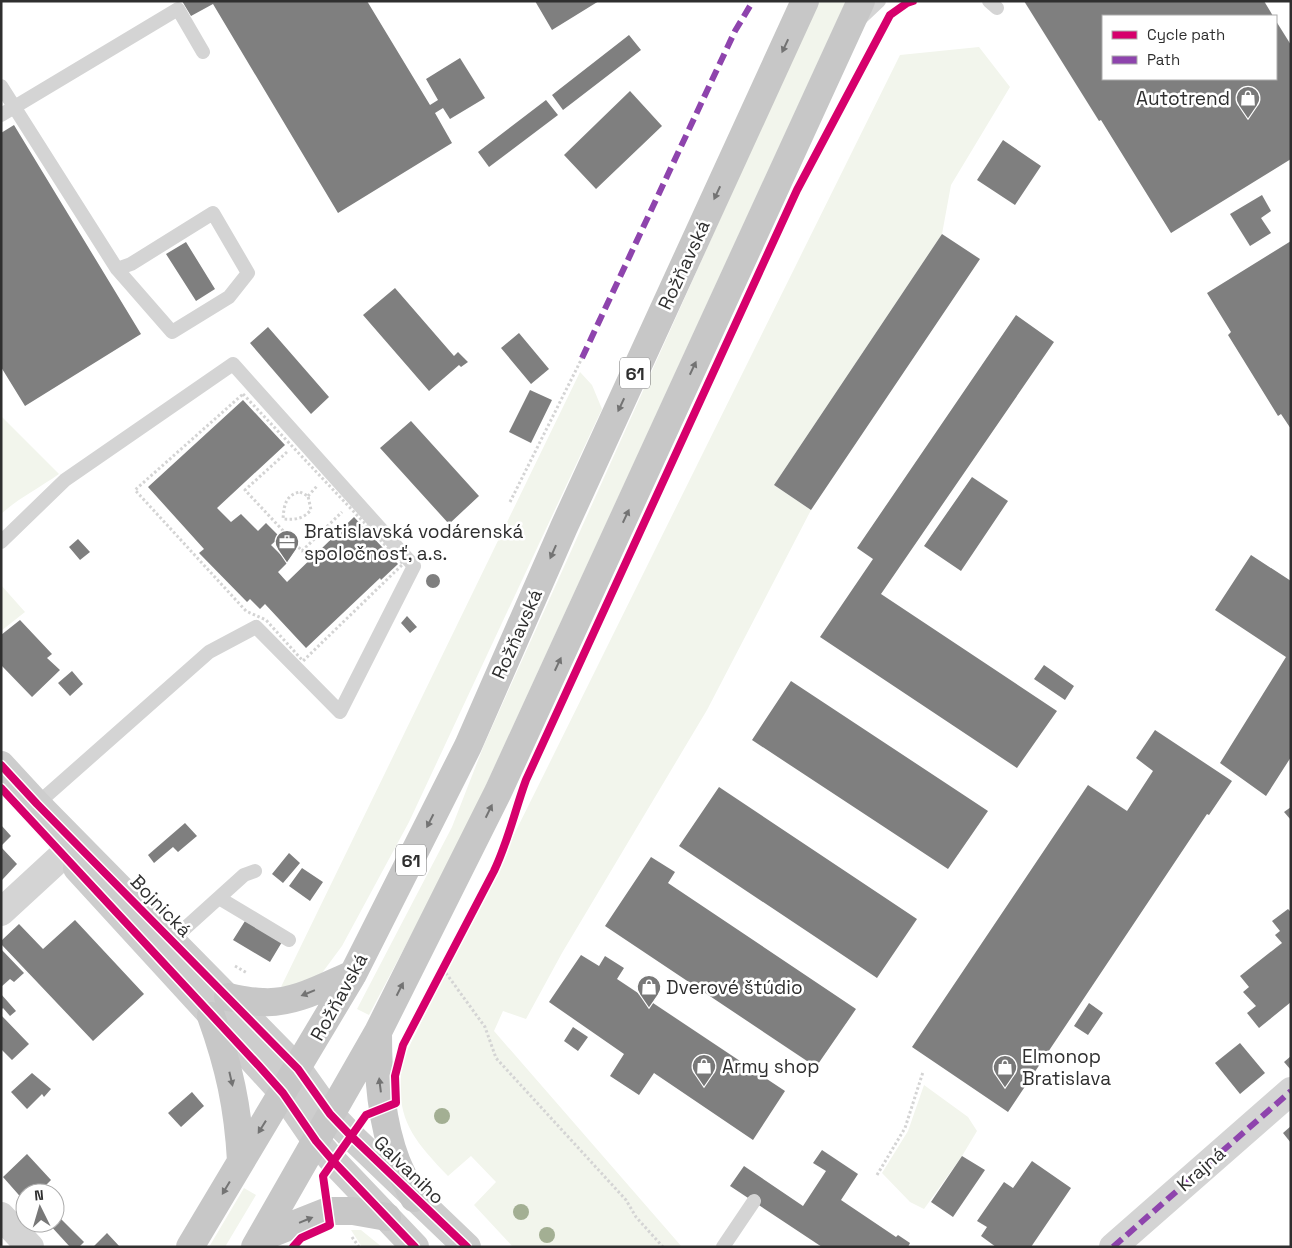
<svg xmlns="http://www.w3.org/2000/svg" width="1292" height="1248" viewBox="0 0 1292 1248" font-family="'Space Grotesk',sans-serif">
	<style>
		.green { fill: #f2f5ec }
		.building { fill: #7f7f7f }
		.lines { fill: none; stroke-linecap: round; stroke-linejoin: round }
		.path { stroke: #d4d4d4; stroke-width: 3; stroke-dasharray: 2.5 2.5; stroke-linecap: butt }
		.service { stroke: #d4d4d4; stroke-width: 14 }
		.minor { stroke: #d4d4d4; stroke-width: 28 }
		.secondary { stroke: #cdcdcd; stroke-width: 28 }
		.primary { stroke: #c7c7c7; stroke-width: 28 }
		.quiet { stroke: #8e44ad; stroke-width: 6; stroke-dasharray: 12 6; stroke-linecap: butt }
		.cycleway-casing { stroke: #fff; stroke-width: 11 }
		.cycleway { stroke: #d6006c; stroke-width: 8 }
		.tree { fill: #a3af93 }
		.oneway { fill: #737373 }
		.labels { text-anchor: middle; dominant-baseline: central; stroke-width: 5; stroke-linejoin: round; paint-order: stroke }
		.shield { fill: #fff; stroke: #6d6d6d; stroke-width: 1 }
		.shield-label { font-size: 18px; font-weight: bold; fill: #2f2f2f }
		.poi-label { font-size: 19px; fill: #2f2f2f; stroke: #fff; text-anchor: start }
		.street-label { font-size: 19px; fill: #2f2f2f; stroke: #fff }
	</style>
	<rect width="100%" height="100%" fill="#fff"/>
	<path class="green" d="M818,1H846L458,846L369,1015L357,1009L452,827L484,745Z
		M979,47L1010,87L951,185L942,234L774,485L811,510L707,710L562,953L526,1019L503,1011L494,1031L682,1247H513L474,1205L496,1182L471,1156L448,1176C410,1136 395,1118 402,1061L900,55Z
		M580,372L592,385L602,409L409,822L342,946L322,973L305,984L281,987Z
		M1,416L59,474C39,488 19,498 1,514Z
		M1,585L25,612L1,631Z
		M924,1085L968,1117L977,1131L962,1156L924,1209L910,1202L882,1173L908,1131Z
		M244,1188L256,1195L225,1247H209Z
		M351,1230H361L382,1247H362Z"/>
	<path class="building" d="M182,1H367L430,105L438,100L426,79L460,58L485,98L450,119L443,108L435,113L452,143L338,213L213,4L191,16Z
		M535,1H599L552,30Z
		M1024,1H1264L1273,16H1103V79H1276V21L1291,45V159L1171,233L1101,120L1099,121Z
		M629,35L641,50L563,110L552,95Z
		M630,91L662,126L596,189L564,155Z
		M546,100L558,115L489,167L478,152Z
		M14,125L141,334L25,406L1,367V133Z
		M1003,140L1041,166L1015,205L977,180Z
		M1262,195L1271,211L1261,218L1271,233L1250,246L1230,214Z
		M942,234L980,259L811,510L774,485Z
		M1291,241V429L1281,414L1278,416L1228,335L1231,332L1207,293Z
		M186,242L215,289L196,301L166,254Z
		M395,288L454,356L458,352L468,362L461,367L459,365L429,391L363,315Z
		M1016,315L1054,342L881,594L1057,711L1017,768L820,637L873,559L857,548Z
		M268,327L329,397L311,414L250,343Z
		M519,333L549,369L531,384L501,348Z
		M530,390L552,400L531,443L509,432Z
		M243,400L285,445L217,508L231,522L241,514L258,531L266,523L280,537L271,545L288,562L278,572L287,582L354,517L398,564L381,580L380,578L306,648L265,604L260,609L250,599L247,602L199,553L204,549L148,487Z
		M411,421L479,496L449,524L380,448Z
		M972,477L1008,501L961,571L924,546Z
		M78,539L90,552L80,560L69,547Z
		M1251,555L1291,581V757L1266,796L1220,763L1286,657L1215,610Z
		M426 581a7 7 0 1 1 14 0a7 7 0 1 1-14 0Z
		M407,616L417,627L410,633L401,623Z
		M20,620L52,654L47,658L60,670L32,697L1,665V635Z
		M1044,665L1074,686L1065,700L1034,679Z
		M72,671L83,684L70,696L58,683Z
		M791,681L988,811L948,869L752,740Z
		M1155,730L1232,781L1209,815L1207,814L1008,1112L912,1047L1088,785L1127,811L1153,771L1136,758Z
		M719,787L917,919L877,978L679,846Z
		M1291,807V820L1284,812Z
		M185,823L197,836L178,852L173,847L154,863L148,855Z
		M1,825L11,836L1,846Z
		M1,847L17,864L2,880L1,879Z
		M289,853L300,863L283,883L272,874Z
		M651,857L675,872L668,883L856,1009L816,1067L605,926Z
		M302,868L323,882L310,901L289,886Z
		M1288,909L1291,912V1002L1259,1028L1247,1013L1256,1006L1243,992L1249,987L1240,976L1282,943L1275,935L1280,931L1272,921Z
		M75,920L144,994L93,1041L1,944V941L19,924L43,949Z
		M245,921L282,942L270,962L233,940Z
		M1,949L24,973L14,982L10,979L1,987Z
		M581,955L599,966L605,956L624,968L617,979L785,1091L753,1140L654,1073L639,1095L610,1076L624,1054L549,1002Z
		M1,994L16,1011L10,1016L3,1008L1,1010Z
		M1089,1003L1103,1013L1088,1035L1074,1026Z
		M1,1015L29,1044L12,1060L1,1049Z
		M573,1027L588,1037L578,1051L564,1041Z
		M1240,1043L1265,1073L1240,1094L1215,1063Z
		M1291,1056V1070L1284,1062Z
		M32,1073L51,1089L44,1097L42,1094L27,1109L11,1092Z
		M192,1092L204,1106L181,1127L168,1113Z
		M1291,1126V1143L1283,1133Z
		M822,1150L858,1174L841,1200L896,1237L898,1235L910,1243L908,1247H822L730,1186L744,1166L803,1206L826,1171L813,1163Z
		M27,1154L51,1180L38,1193H25V1202L3,1177Z
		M962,1156L985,1170L953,1217L931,1202Z
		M1032,1161L1071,1188L1031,1247H996L981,1236L987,1227L977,1221L1004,1182L1013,1188Z
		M58,1216L84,1242L79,1247H70L49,1224L55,1223V1219Z
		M107,1233L120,1247H93Z"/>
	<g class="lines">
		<path class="path" d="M243,394L403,564L303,661L266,620L246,611L135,490Z
			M287,452L245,490L302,551L342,512
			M300,492L308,496L311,510C303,519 295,520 283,519C284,506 285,495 300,492Z
			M308,496L318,485
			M510,502L582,358
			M235,966L247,973
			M443,969L485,1027L496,1058L626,1200L636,1217L663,1247
			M877,1175L905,1128L923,1072
			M352,1237L359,1247"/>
		<path class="service" d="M989,1L997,8
			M861,18L879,1
			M1,86L117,269L172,332L229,297L248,273L213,213L131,264L117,269
			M1,115L178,9L203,52
			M1,542L65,480L233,364L414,566L340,712L256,627L209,652L37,804
			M219,898L289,940
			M172,940L244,875L255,871
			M723,1247L754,1201"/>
		<path class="minor" d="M1,912L64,854
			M1,1216L30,1247
			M1113,1247L1291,1091"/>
		<path class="secondary" d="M1,765L37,804L298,1069L330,1114L351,1136L467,1247
			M77,868L283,1093L316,1141L334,1162L415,1247"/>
		<path class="primary" d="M228,997C239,999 251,1002 263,1002C294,1004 325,986 353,974
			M211,1016C229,1066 238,1107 241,1161
			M378,1033C378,1076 381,1122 397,1163C402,1175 408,1186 414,1198
			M260,1238L328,1211H353L387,1217
			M190,1247L353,974L468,746L564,527L805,1
			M255,1247L378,1032L498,792L861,1"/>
		<path class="quiet" d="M582,358L735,31L753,1
			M1113,1247L1291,1091"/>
		<g class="cycleway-casing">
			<path id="cycleway" d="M1,765L37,804L298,1069L330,1114L351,1136L467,1247
				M1,788L259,1066L283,1093L316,1141L334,1162L415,1247
				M293,1247L301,1238L330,1225L323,1176L366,1115L396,1103L395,1076L403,1045L494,871C508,842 515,810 526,780L797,190L890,15L907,3L913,1"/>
		</g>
		<use href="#cycleway" class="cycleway"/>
	</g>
	<g class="tree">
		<circle cx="442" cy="1116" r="8"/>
		<circle cx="521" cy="1212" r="8"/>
		<circle cx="547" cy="1235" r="8"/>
	</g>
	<defs><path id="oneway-solid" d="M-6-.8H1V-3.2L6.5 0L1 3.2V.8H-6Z" transform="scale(1.25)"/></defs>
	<g class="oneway">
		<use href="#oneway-solid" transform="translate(785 46) rotate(115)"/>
		<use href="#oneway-solid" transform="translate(717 193) rotate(115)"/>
		<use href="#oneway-solid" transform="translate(693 368) rotate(-65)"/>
		<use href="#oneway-solid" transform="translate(621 405) rotate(115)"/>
		<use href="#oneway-solid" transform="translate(626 516) rotate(-65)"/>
		<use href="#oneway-solid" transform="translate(553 552) rotate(114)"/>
		<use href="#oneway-solid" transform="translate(558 664) rotate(-65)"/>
		<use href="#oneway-solid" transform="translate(489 811) rotate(-64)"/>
		<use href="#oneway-solid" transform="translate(430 821) rotate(117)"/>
		<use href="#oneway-solid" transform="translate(400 989) rotate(-63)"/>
		<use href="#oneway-solid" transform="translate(308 993) rotate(158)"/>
		<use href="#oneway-solid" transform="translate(231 1079) rotate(77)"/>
		<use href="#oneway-solid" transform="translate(380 1085) rotate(-97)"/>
		<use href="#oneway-solid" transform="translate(262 1127) rotate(122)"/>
		<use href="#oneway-solid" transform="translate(226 1188) rotate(121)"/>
		<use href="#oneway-solid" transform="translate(306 1220) rotate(-22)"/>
	</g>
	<defs>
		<g id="shop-pin" transform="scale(1.25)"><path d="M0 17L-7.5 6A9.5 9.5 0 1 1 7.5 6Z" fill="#787878" stroke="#fff"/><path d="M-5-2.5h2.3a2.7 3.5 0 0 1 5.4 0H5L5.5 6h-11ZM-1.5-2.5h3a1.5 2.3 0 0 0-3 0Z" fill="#fff"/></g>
		<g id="office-pin" transform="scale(1.25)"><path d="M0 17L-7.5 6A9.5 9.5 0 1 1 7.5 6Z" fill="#787878" stroke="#fff"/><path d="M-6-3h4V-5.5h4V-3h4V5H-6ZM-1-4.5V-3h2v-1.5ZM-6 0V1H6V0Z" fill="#fff"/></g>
	</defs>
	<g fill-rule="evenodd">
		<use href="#shop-pin" x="1248" y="98"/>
		<use href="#office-pin" x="287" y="542"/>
		<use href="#shop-pin" x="649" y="987"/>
		<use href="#shop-pin" x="704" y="1066"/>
		<use href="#shop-pin" x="1005" y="1067"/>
	</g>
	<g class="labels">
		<g class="shield">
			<rect x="620" y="357.5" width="30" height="31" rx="4"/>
			<rect x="396" y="844.5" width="30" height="31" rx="4"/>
		</g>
		<g class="shield-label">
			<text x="635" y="373">61</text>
			<text x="411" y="860">61</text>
		</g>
		<g class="poi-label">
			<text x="1230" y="98" text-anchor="end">Autotrend</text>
			<text x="304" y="531">Bratislavská vodárenská<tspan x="304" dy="22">spoločnosť, a.s.</tspan></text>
			<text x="666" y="987">Dverové štúdio</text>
			<text x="1022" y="1056">Elmonop<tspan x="1022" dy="22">Bratislava</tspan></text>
			<text x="722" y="1066">Army shop</text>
		</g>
		<g class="street-label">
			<text transform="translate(684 265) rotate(-65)">Rožňavská</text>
			<text transform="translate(517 634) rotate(-66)">Rožňavská</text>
			<text transform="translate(161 906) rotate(46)">Bojnická</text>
			<text transform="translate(339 997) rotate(-61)">Rožňavská</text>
			<text transform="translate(1201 1169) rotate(-41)">Krajná</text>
			<text transform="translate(409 1170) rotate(44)">Galvaniho</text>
		</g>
	</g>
	<rect width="1292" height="1248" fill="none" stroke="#2f2f2f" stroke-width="5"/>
	<rect x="1102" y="15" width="175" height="65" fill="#ffffff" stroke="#acacac"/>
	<rect x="1112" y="31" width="25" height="8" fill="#d6006c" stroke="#acacac"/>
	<text x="1147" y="40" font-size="15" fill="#2f2f2f">Cycle path</text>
	<rect x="1112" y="56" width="25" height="8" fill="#8e44ad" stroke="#acacac"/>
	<text x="1147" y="65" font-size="15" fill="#2f2f2f">Path</text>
	<g transform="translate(40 1208) rotate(355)"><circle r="24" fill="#ffffff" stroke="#acacac"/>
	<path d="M0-4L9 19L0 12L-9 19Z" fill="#787878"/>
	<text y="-8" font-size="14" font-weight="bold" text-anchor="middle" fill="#2f2f2f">N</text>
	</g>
</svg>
